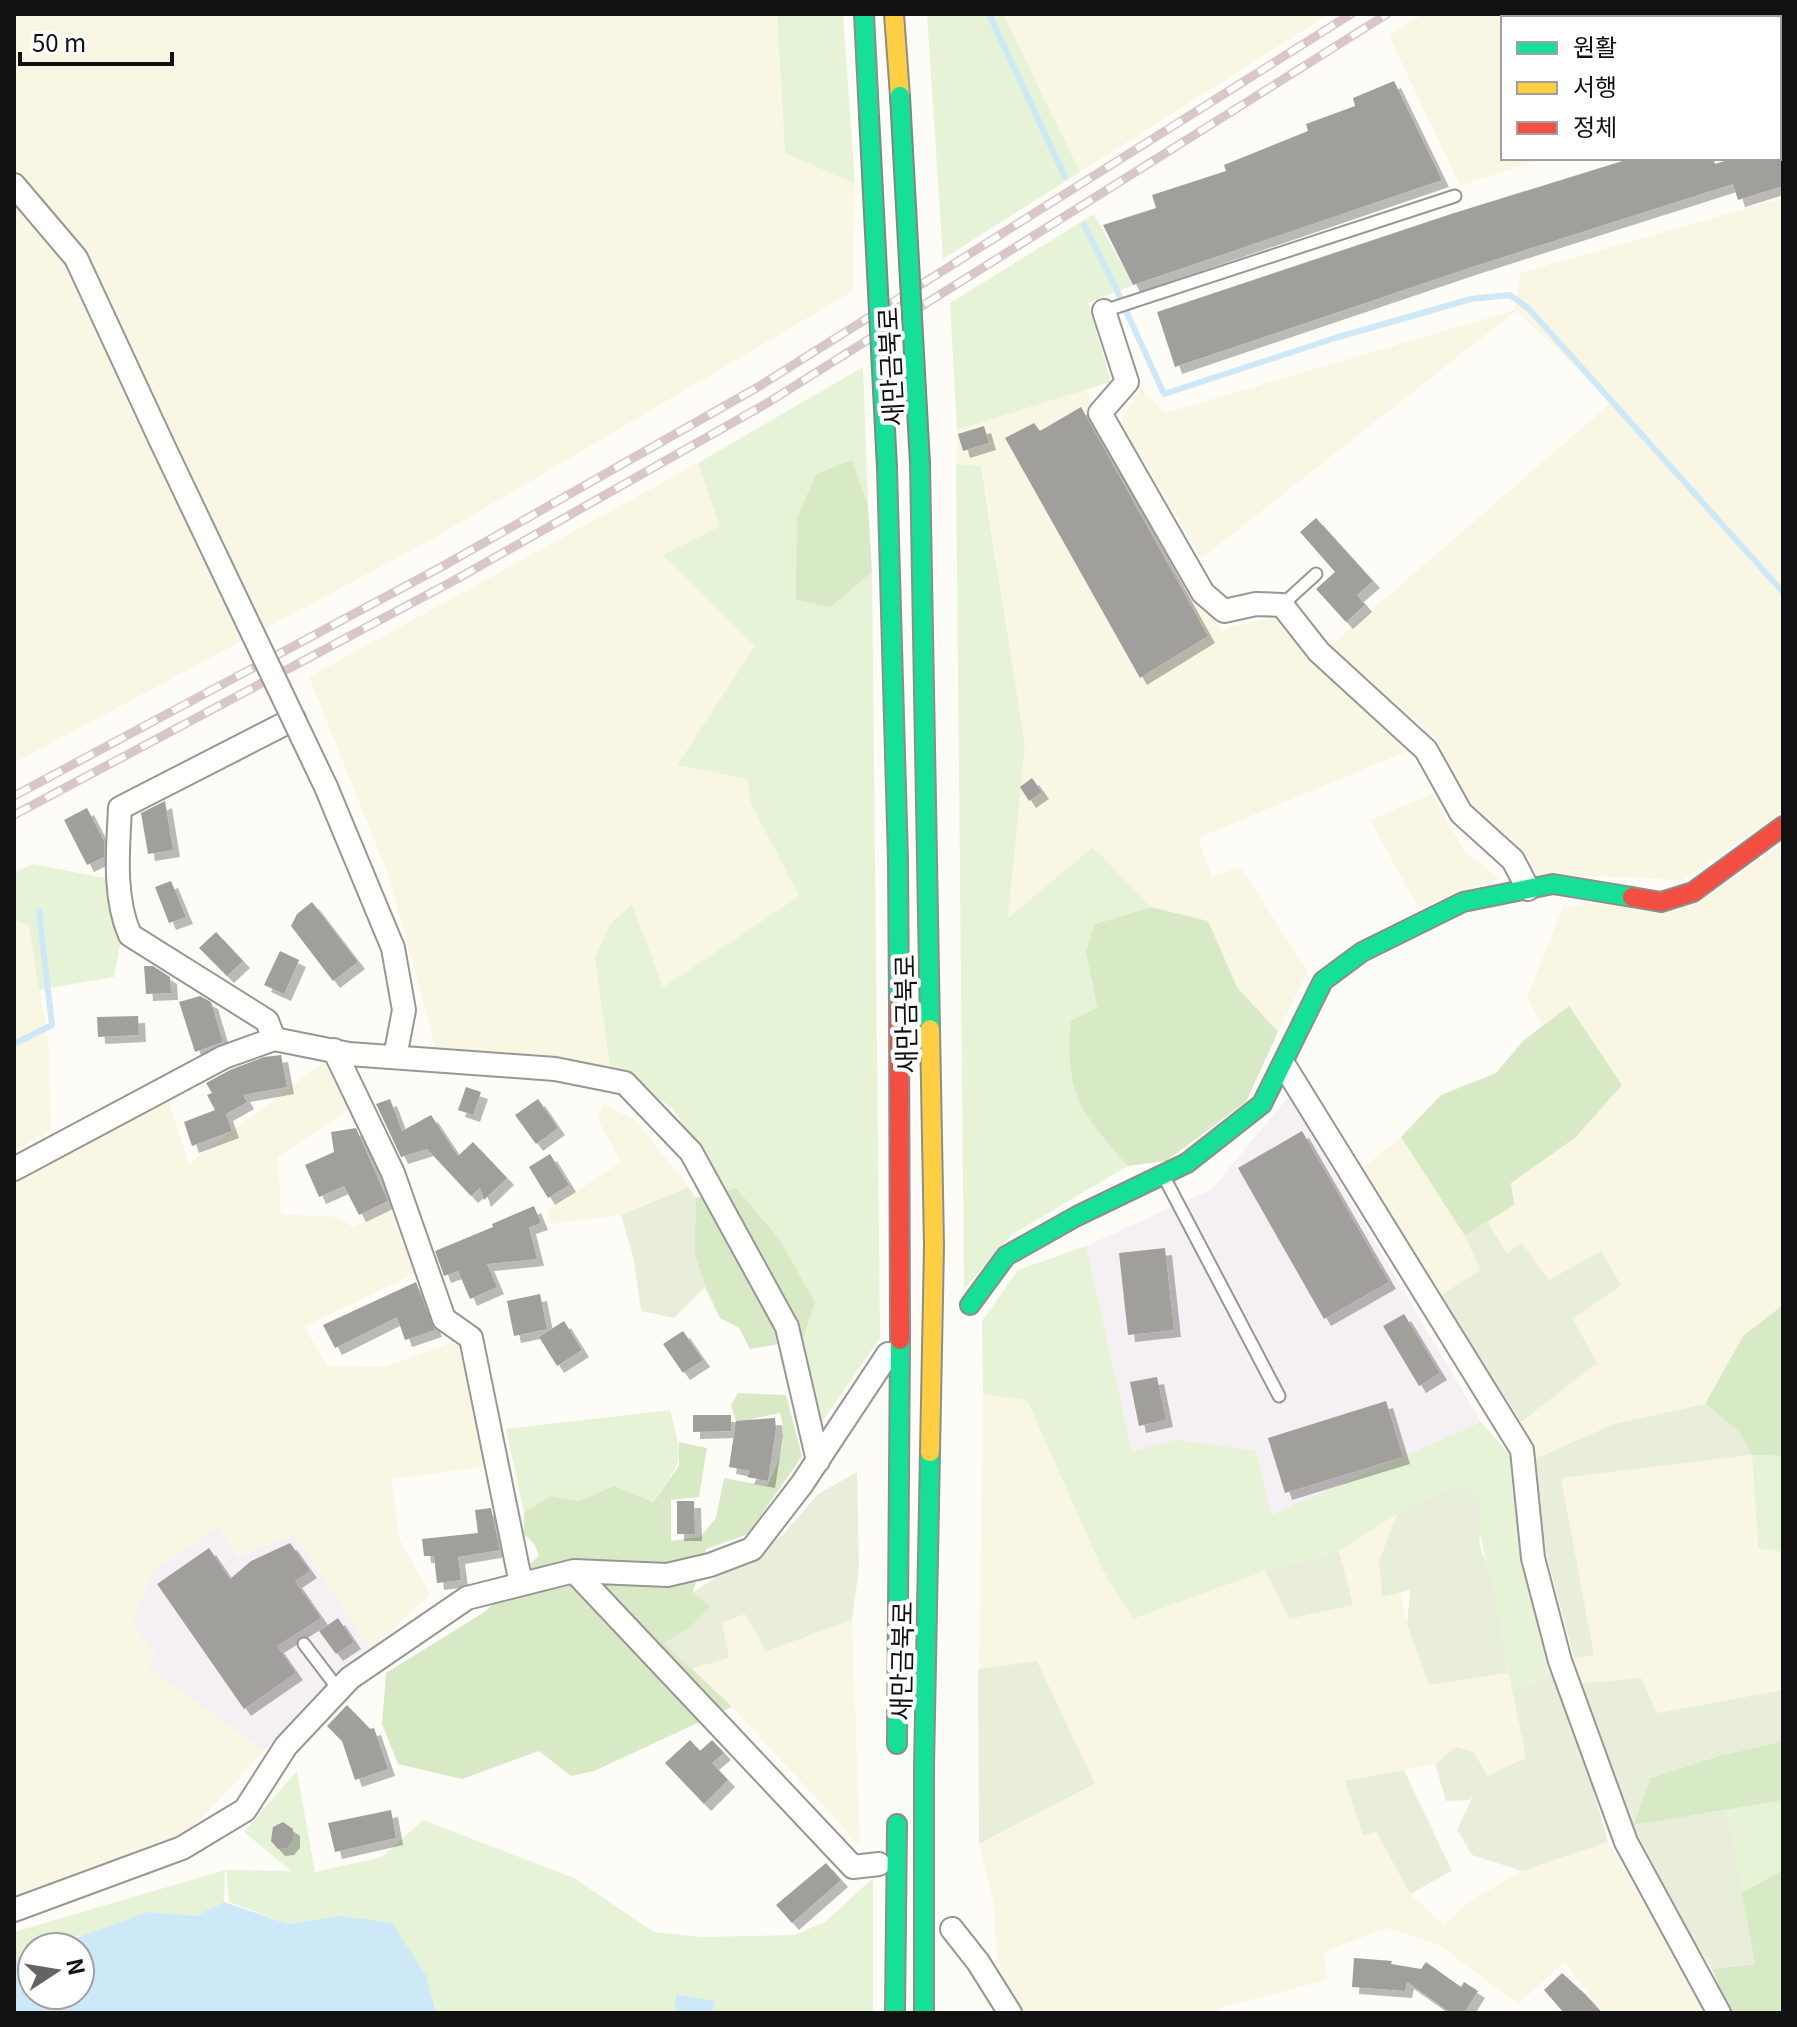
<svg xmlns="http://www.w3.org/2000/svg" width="1797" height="2027" viewBox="0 0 1797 2027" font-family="Georgia,'Noto Sans KR',serif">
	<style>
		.industrial { fill: #f5f0f3 }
		.farmland { fill: #f9f7e4 }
		.green { fill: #e7f3d7 }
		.forest { fill: #d8eac5 }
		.cemetery { fill: #e9eedb }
		.water { fill: #cde8f7 }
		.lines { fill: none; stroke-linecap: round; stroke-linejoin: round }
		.stream { stroke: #cde8f7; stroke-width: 6 }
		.building { fill: #a19f9c; filter: url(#shadow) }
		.lane-casing { stroke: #979795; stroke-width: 15 }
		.street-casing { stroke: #979795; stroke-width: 26 }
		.fast-casing { stroke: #8e8d8b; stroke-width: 22 }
		.slow-casing { stroke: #8e8d8b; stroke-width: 22 }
		.jam-casing { stroke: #8e8d8b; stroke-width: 22 }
		.lane { stroke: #fffffe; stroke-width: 11 }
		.street { stroke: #fffffe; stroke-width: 22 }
		.fast { stroke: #16e098; stroke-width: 18 }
		.slow { stroke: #ffcf43; stroke-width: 18 }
		.jam { stroke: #f24e42; stroke-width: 18 }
		.rail-casing { stroke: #d9c6c7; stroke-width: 9 }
		.rail { stroke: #fff; stroke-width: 6; stroke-dasharray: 18; stroke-linecap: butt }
		.street-bridge-casing { stroke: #979795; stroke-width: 26; stroke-linecap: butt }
		.fast-bridge-casing { stroke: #858482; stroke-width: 22; stroke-linecap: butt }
		.street-bridge { stroke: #fffffe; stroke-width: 22 }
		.fast-bridge { stroke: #16e098; stroke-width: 18 }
		.labels { text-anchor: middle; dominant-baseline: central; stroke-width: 8; stroke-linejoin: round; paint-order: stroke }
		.street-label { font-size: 26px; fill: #111; stroke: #fff }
	</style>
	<defs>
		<filter id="shadow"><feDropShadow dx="7" dy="7" stdDeviation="0" flood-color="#0004"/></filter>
	</defs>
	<rect width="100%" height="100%" fill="#fdfcf7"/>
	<path class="industrial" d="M1289,1096L1481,1422L1271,1515L1175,1440L1132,1451L1086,1246L1212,1189Z
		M219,1526L238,1557L294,1534L372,1651L264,1751L147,1667L132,1623L153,1571Z"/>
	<path class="farmland" d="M14,14H777L785,153L855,184L853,291L429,541L14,763Z
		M1003,14H1329L1080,172Z
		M1423,14H1651L1655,18H1503V158H1545L1460,186L1389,36Z
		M1783,198V812L1682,880L1537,874L1522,848L1468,803L1435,736L1329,647L1613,401L1516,311L1202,558L1120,422L1141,388L1165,413L1515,310L1520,273Z
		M1085,390L1222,632L1231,626L1272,617L1405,752L1198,838L1212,877L1240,867L1308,971L1278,1032L1237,987L1208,921L1151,907L1093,848L1007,919L1025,743L982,466L956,464L957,430Z
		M698,463L721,526L664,555L755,646L677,765L747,779L751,804L799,896L662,987L633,905L610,924L595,958L610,1068L436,1049L389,877L309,677Z
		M1432,794L1466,854L1500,878L1418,908L1370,820Z
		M1783,844V1305L1743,1336L1705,1404L1614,1424L1535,1459L1521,1422L1597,1363L1549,1280L1522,1243L1508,1253L1487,1221L1514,1205L1511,1183L1576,1137L1569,1006L1542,1026L1527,997L1563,907L1716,890Z
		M14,920L29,924L49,1046L51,1130L14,1151Z
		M325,1061L349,1109L278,1157L281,1214L337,1217L353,1227L390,1210L414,1274L304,1327L328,1366L384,1367L450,1343L464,1349L490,1466L392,1479L399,1538L430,1594L372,1651L294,1534L238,1557L219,1526L153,1571L132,1623L155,1653L148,1667L264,1751L191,1830L14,1896V1181L166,1094L189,1164Z
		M603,1103L636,1121L689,1187L621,1215L550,1224L547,1211L621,1162L597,1118Z
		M1401,1137L1465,1236L1480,1270L1440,1296L1360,1170Z
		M983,1394L1027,1400L1102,1569L1134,1619L1265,1571L1289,1619L1352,1605L1339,1551L1397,1514L1379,1561L1382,1597L1401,1592L1407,1624L1429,1685L1508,1673L1526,1758L1487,1777L1474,1752L1456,1747L1435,1764L1346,1781L1363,1836L1376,1831L1410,1894L1444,1925L1465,1904L1522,1871L1608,1842L1705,2006L1695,2013H1604L1565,1962L1518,2004L1439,1945L1387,1928L1324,1952L1327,1980L1218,2008L1219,2013H1018L999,1982L993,1901L979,1844L1095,1785L1037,1661L979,1669Z
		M1752,1455L1758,1548L1783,1552V1690L1656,1713L1641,1678L1582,1683L1574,1658L1594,1655L1561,1478Z
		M745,1614L810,1633L852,1620L860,1846L732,1707L691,1669L729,1658L722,1623Z"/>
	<path class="green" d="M777,14H843L855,184L785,153Z
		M927,14H1003L1080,172L943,259Z
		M1094,214L1133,285L1088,303L1111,382L957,430L950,303Z
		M863,367L868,505L852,460L831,607L872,572L880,1338L820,1425L803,1340L815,1302L737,1188L726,1190L671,1107L610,1068L595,958L610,924L632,904L663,987L799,896L751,804L747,779L677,765L755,646L663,555L720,526L698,463Z
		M956,464L981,466L1025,744L1008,918L1093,847L1151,907L1095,924L1091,981L1097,1008L1077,1097L1110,1146L1128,1166L1011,1235L964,1289Z
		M33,864L110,879L120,945L114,977L39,990L29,925L14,920V873Z
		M1086,1246L1132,1451L1175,1440L1256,1451L1271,1515L1481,1422L1512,1457L1522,1566L1554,1675L1512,1690L1480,1532L1483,1508L1397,1514L1339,1551L1265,1571L1133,1619L1102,1569L1027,1400L983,1394L982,1321L1018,1270Z
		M670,1410C684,1462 684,1460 652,1502L614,1486L579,1501L551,1496L524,1512L506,1429Z
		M1752,1455L1783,1456V1552L1758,1548Z
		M297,1771L315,1872L382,1857L423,1820L574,1878L654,1932L701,1937L795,1935L825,1922L873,1878V2013H712L715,2001L677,1994L675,2013H436L427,1977L339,1916L288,1924L229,1902L226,1870L291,1871L244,1832Z
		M1783,1799V1870L1741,1893L1727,1810Z
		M225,1870L224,1902L196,1917L147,1912L52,1947H32V1955L14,1961V1932Z"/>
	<path class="forest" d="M852,460L868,505L872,572L831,607L796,600L797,518L816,474Z
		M1151,907L1208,921L1237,987L1278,1032L1246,1102L1166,1161L1128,1166C1113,1150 1083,1115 1077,1096C1069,1073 1068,1045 1071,1021L1097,1008L1086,952L1095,924Z
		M1569,1006L1622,1085L1576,1137L1511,1183L1514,1205L1465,1236L1401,1137L1441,1095L1496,1073L1524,1040Z
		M736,1188L779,1239L815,1302L803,1340L750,1349L739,1328L720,1318L705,1287L694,1252L696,1198Z
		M1783,1305V1456L1752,1455L1738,1431L1705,1404L1743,1336Z
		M738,1393L786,1395L802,1456L748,1534L706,1549L693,1591L711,1606L690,1628L665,1643L732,1707L594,1771L571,1776L539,1751L462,1779L398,1764L382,1724L386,1673L486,1611L539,1555L534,1544L524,1534V1512L551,1496L579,1501L614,1486L653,1502L679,1466V1442L707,1448L699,1497L671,1500V1541L700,1537L716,1518L724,1478L767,1486C779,1464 788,1439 780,1413L752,1419V1428L737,1426L731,1405Z
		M1783,1741V1800L1633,1826L1650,1778L1718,1756Z
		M1783,1870V2013H1731L1712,1969L1755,1964L1741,1893Z"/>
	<path class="cemetery" d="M689,1187L696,1198L694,1252L705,1287L674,1318L641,1311L634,1260L621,1215Z
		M1487,1221L1507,1253L1522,1243L1549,1280L1601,1251L1621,1285L1573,1319L1597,1363L1521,1422L1440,1296L1480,1270L1465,1236Z
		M1705,1404L1738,1431L1752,1455L1561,1478L1594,1655L1574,1658L1546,1553L1535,1459L1614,1424Z
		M857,1472L859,1568L852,1620L766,1651L745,1614L722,1623L729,1658L691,1669L664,1643L690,1628L710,1606L693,1592L783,1535L818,1494Z
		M1460,1484L1483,1508L1479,1543L1491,1577L1508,1673L1429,1685L1407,1624L1410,1590L1382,1597L1379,1561L1397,1514Z
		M1339,1551L1353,1605L1289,1619L1265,1571Z
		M1037,1661L1095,1784L979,1844L978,1669Z
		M1554,1675L1585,1760L1608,1842L1522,1871L1472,1855L1457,1830L1473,1796L1469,1800L1446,1801L1435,1764L1456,1747L1474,1752L1487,1776L1526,1758L1512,1690Z
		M1641,1678L1657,1713L1783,1690V1741L1718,1756L1650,1778L1633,1825L1727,1810L1755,1964L1712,1969L1690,1935L1633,1826L1582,1683Z
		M1404,1770L1452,1871L1410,1894L1376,1831L1363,1836L1345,1781Z"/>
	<path class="water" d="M224,1902L288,1924L339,1916L392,1923L427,1977L436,2013H14V1961L32,1955V1995H80V1947H52L147,1912L196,1916Z
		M676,1994L715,2001L712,2013H675Z"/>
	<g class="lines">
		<path class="stream" d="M989,14L1065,177
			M1084,225L1112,280L1164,394L1335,338L1471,299L1510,295L1529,309L1783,592
			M14,1044L52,1025L39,911"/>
	</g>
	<path class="building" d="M1394,81L1442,180L1133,285L1103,225L1156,208L1152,195L1226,171L1224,165L1308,131L1306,124L1355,106L1353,98Z
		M1632,158H1713L1715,164L1734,158H1783V186L1738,200L1733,184L1469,268L1175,367L1157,312L1451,214Z
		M1081,407L1208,636L1140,678L1005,438L1034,423L1040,431Z
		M984,426L989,443L963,451L958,434Z
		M1316,518L1373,581L1357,595L1365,605L1346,622L1316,589L1335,572L1300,532Z
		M1032,778L1042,792L1029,801L1020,787Z
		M165,801L173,850L148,854L141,813Z
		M87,808L104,841V857L87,865L64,820Z
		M171,881L186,917L169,923L155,887Z
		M312,902L358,962L333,981L291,926L297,914Z
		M216,932L243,961L227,976L199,948Z
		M280,951L299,960L284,994L264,985Z
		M144,966H153L170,977L171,993L146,994Z
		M200,996L211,1002L223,1042L195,1052L179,1002Z
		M138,1016L139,1035L98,1037L97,1017Z
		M281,1055L287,1087L243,1095L247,1102L226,1114L232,1131L192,1146L184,1122L215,1110L207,1095L212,1093L206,1083L230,1070L264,1057Z
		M466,1087L481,1092L473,1115L458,1110Z
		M390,1099L402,1131L431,1115L458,1156L473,1142L507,1178L484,1200L480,1188L471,1196L427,1149L401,1157L376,1104Z
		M538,1099L558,1128L536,1144L515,1115Z
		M356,1128L388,1201L359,1215L344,1186L319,1197L305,1165L334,1152L331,1132Z
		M1302,1131L1389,1282L1324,1319L1238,1168Z
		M550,1154L569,1185L548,1198L529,1167Z
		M534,1206L541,1223L529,1227L537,1259L487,1264L497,1287L470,1299L458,1271L444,1276L435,1251L493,1227L492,1224Z
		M1165,1248L1174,1330L1128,1335L1119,1253Z
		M416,1282L435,1330L405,1340L397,1317L335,1348L323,1325Z
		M540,1294L547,1329L514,1336L507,1301Z
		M1404,1314L1440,1373L1419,1386L1383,1326Z
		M564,1321L582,1350L557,1366L539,1337Z
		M683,1331L703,1360L683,1373L663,1344Z
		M1157,1377L1166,1420L1139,1426L1130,1382Z
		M1386,1401L1403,1457L1285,1493L1268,1438Z
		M693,1415H731V1431L693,1432Z
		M775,1418L776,1429L768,1481L747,1477L750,1471L729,1467L736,1421Z
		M677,1501H694L695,1534H677Z
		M491,1508L500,1550L458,1557L461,1580L437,1583L434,1556H424L422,1539L478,1533L475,1510Z
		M290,1543L310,1571L295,1581L321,1618L277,1646L296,1673L244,1709L157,1584L209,1548L230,1579L251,1561Z
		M338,1618L354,1642L336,1654L319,1631Z
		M347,1705L370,1729L374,1728L388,1769L355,1780L342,1741L327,1726Z
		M690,1740L700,1751L712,1740L724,1753L712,1763L728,1780L704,1804L665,1763Z
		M391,1810L396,1838L335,1852L328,1823Z
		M283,1822L293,1829V1841L287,1848L278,1849L271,1841L273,1827Z
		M826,1863L841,1880L792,1923L776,1905Z
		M1354,1958L1392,1961L1391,1964L1421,1969L1426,1962L1461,1987L1464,1982L1478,1991L1464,2013H1451L1407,1982L1405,1991L1352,1987Z
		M1562,1973L1585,1994L1602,2013H1564L1544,1990Z"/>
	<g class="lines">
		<g class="lane-casing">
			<path id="lane" d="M1716,18L1722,14
				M1104,311L1455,196
				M1282,605L1316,574
				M1163,1175L1279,1396
				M304,1644L339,1690"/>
		</g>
		<g class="street-casing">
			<path id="street" d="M1678,14L1682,18
				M1779,117L1783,120
				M14,185L76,258L161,441
				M1104,311L1127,382L1100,413L1203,593L1224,611L1256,604L1282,605L1319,652L1426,750L1461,813L1513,860L1528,889
				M326,787L393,948L404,1010L395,1057
				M274,1039L267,1021L130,935C113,896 118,849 120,808L294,719
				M334,1050L393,1173L444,1319L471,1338L521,1584
				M1284,1065L1522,1450L1533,1558L1560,1661L1626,1842L1719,2013
				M14,1169L224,1057L274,1039L349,1054L555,1069L625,1083L691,1152L787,1327L818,1461
				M574,1571L853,1867L879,1864
				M14,1910L182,1848L245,1810L286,1746L350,1678L467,1598L574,1571L667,1575L710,1565L752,1549L802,1484L888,1354
				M952,1929L978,1962L1010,2013"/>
		</g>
		<g class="fast-casing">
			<path id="fast" d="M864,14L869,115
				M920,464L930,1029
				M887,468L898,860L899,1006
				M970,1305L1006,1256L1077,1216L1187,1163L1262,1104L1323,981L1362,952L1463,902L1553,884L1632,897
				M897,1744L900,1340
				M895,2013L897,1824
				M924,2013V1767L930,1452"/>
		</g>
		<g class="slow-casing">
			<path id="slow" d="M894,14L900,96
				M930,1452L934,1246L930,1029"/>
		</g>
		<g class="jam-casing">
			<path id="jam" d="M1632,897L1661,902L1693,892L1783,826
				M899,1006L900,1340"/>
		</g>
		<use href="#lane" class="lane"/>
		<use href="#street" class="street"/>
		<use href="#fast" class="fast"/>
		<use href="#slow" class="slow"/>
		<use href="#jam" class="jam"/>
		<g class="rail-casing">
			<path id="rail" d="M14,796L443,566L758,387L1351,14
				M14,815L455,580L769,402L1387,14"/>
		</g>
		<use href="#rail" class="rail"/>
		<g class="street-bridge-casing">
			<path id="street-bridge" d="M161,441L326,787"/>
		</g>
		<g class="fast-bridge-casing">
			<path id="fast-bridge" d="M900,96L920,464
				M869,115L887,468"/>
		</g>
		<use href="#street-bridge" class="street-bridge"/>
		<use href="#fast-bridge" class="fast-bridge"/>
	</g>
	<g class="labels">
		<g class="street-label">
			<text transform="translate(889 367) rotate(-93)">새만금북로</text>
			<text transform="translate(904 1014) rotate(-91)">새만금북로</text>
			<text transform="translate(900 1661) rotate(-89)">새만금북로</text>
		</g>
	</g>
	<rect width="1797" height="2027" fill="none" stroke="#111111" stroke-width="32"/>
	<rect x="1501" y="16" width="280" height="144" fill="#ffffff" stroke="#a0a0a0" stroke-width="2"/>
	<rect x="1517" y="42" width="40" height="12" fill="#16e098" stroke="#a0a0a0" stroke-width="2"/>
	<text x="1573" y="56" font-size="24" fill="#111111">원활</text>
	<rect x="1517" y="82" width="40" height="12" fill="#ffcf43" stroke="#a0a0a0" stroke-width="2"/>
	<text x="1573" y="96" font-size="24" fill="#111111">서행</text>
	<rect x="1517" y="122" width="40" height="12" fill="#f24e42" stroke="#a0a0a0" stroke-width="2"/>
	<text x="1573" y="136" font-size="24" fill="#111111">정체</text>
	<g transform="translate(56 1971) rotate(78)"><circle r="38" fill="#ffffff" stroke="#a0a0a0" stroke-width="2"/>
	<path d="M0-6L14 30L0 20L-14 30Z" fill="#646362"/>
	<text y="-12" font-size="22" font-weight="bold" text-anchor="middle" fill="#111111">N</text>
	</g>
	<path d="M20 52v12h152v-12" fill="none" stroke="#111111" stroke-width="4"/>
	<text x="32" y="52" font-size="24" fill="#111111" stroke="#ffffff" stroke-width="6" paint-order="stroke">50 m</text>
</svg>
